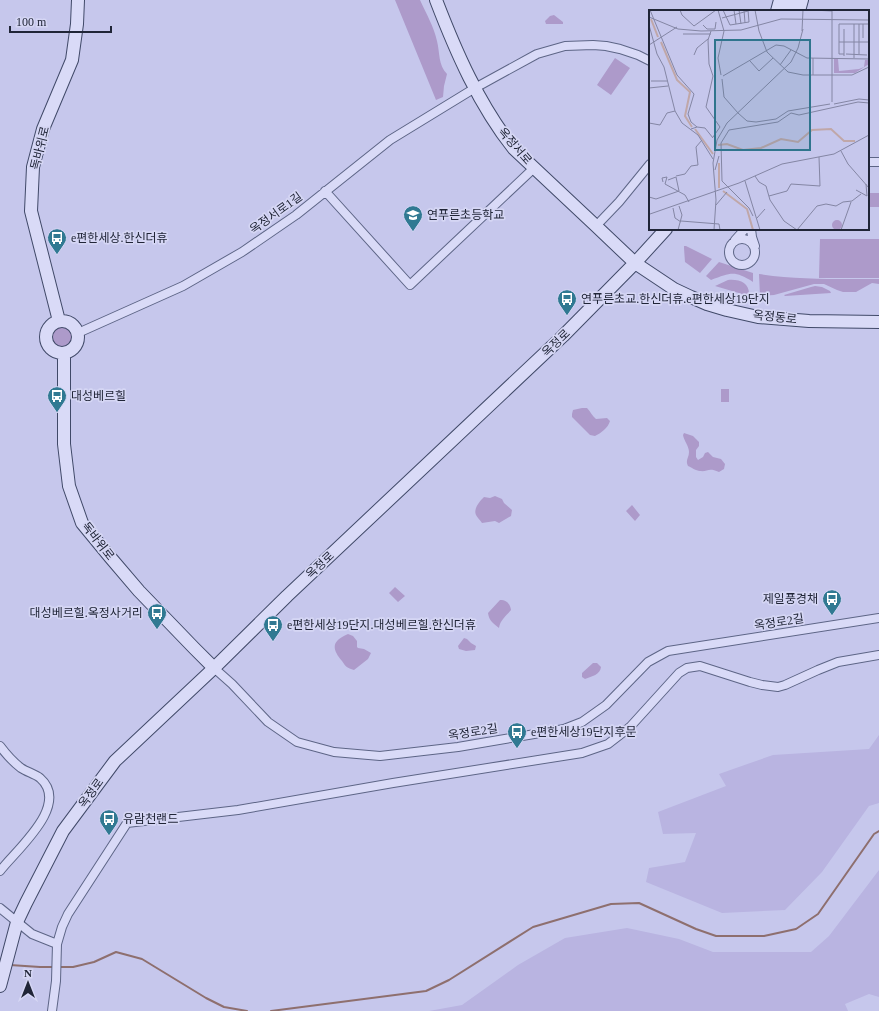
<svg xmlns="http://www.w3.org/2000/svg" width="879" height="1011" viewBox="0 0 879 1011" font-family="'Times New Roman','Noto Sans KR',serif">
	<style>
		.farmland { fill: #b9b4e1 }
		.green { fill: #ad9aca }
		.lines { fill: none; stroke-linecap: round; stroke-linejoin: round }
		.stream { stroke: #8e6f6e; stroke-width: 2 }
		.street-casing { stroke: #5d6586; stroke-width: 10 }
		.secondary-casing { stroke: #404968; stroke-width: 14 }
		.street { stroke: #d9daf7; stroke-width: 8 }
		.secondary { stroke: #d9daf7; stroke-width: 12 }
		.labels { text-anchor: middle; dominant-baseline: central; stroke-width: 3.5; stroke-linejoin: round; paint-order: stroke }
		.street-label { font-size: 12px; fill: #202537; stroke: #d5d6f4 }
		.poi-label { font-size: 12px; fill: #202537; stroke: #d5d6f4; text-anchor: start }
		.inset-river { fill: none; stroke: #c0a7a8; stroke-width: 2 }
		.inset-road { fill: none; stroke: #8486a4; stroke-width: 1 }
		.view { fill: #2f758d; fill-opacity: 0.15; stroke: #2f758d; stroke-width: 2 }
		.inset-edge { fill: none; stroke: #202537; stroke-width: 2 }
	</style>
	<rect width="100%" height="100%" fill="#c6c7ec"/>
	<path class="farmland" d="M879,735V803L869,806L822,872L785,910L722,913L646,882L649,868L685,862L696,833L663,834L658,812L726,786L719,774L773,755L869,749Z
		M879,870V997L869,994L845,1004L848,1011H429L462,1005L518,965L565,938L627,928L679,939L713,952H811L829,936Z"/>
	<path class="green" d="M395,0H420C426,13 434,27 437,41C440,53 438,65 447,74L444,86L443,97L436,100Z
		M554,15L563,22V24H546L545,21L550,16Z
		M615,58L630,68L611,95L597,85Z
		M868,193H879V207H868Z
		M820,239H879V278H819Z
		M684,246H686L712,259L700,273L685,262L684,248Z
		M719,262L753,273V282C734,270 731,273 711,280L706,276Z
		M759,274C799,280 839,279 879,279V284L872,283L856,292H843L837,290L824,284H814L774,295L760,296Z
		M728,280C740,279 750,283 749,296L715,286Z
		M815,286L822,287L830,291L831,293L785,296L784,295L811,287Z
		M52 337a10 10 0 1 1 20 0a10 10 0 1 1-20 0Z
		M721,389H729V402H721Z
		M582,408H587C591,412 592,416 596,419L607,418L610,421C608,428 601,433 595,436L590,435L572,417V414L573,410Z
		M684,433L693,436L699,442V446L696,450V457L698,460L703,457L705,453L708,452L713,457L721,459L725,464L724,469L719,472C708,467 708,472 700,471C696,471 691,467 688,466C685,460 689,458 689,452C689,446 684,441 683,435Z
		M495,496L502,499L504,503L512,510L511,516L499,523L495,521L482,523C480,520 477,517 476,515C473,509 480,501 484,497L490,498Z
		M632,505L640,515L635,521L626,511Z
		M395,587L405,596L398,602L389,593Z
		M500,600C506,600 510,603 511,610C506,616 500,620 499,628C494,624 489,621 488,613Z
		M348,634L353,636L357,641V647L358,648L364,649L371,653L368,659L354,670C347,668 346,667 342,661C331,648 332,641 348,634Z
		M464,638L467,639L471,643L476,646L475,650L466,651L459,649L458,646Z
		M593,663H597L601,667C600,675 592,676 585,679L582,677V673Z"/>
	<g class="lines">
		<path class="stream" d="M10,965L40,967H55
			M59,967H73L94,962L116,952L142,959L206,998L224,1007L247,1011
			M271,1011L426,991L449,980L533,927L611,904L639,903L696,929L716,936H764L796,929L818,914L874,834L879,831"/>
		<g class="street-casing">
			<path id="street" d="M868,162H879
				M325,191L410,285L534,168
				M596,226L619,202L650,164
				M751,229L752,237L755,246
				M729 252a13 13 0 1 1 26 0a13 13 0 1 1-26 0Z
				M735,240L745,229
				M78,333L183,286L242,252L296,215L390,140L475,88L537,54L565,46L593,45L606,46L620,49L638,55L650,61
				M214,668L232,684L268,722L297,742L334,752L380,756L458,747L564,729L582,722L606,705L648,662L668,651L879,618
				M0,746C6,754 13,762 21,768C27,772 35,774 40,778C71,805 16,850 0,871
				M0,908L32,934L57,944
				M52,1011L56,981L57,944L62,927L68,914L127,823L238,810L393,783L582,753L608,744L630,727L679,673L687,668L700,666L750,682L762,685L778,687L785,685L818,670L838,662L879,655"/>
		</g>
		<g class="secondary-casing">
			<path id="secondary" d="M436,0C456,52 479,105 514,149L596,226L635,263L674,289L691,297L707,304L727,310L758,317L809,321L879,322
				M777,11L780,0
				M788,11L791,0
				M799,11L802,0
				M46 337a16 16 0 1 1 32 0a16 16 0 1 1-32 0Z
				M59,321L31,211L33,167L43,129L72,60L77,24L78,0
				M64,353V444L69,486L82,523L110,557L139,591L194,648L214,668
				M0,986L17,922L26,903L63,831L115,761L214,668L287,596L563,336L635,263L666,229"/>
		</g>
		<use href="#street" class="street"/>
		<use href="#secondary" class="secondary"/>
	</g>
	<defs>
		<g id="school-pin" transform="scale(1)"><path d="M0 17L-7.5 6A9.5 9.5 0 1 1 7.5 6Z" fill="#307992" stroke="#d5d6f4"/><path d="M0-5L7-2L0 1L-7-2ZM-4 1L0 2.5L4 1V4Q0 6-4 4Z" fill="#fff"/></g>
		<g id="bus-pin" transform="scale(1)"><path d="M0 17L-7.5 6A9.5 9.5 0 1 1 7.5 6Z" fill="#307992" stroke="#d5d6f4"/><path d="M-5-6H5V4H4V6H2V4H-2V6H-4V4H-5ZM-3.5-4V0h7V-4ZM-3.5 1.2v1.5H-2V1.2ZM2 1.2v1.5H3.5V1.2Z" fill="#fff"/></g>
	</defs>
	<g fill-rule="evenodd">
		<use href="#school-pin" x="413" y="215"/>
		<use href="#bus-pin" x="57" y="238"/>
		<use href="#bus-pin" x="567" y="299"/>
		<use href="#bus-pin" x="57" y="396"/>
		<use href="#bus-pin" x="832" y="599"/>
		<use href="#bus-pin" x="157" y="613"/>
		<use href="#bus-pin" x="273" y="625"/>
		<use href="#bus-pin" x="517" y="732"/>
		<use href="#bus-pin" x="109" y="819"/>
	</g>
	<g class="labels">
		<g class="street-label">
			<text transform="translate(515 146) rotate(49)">옥정서로</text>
			<text transform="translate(40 148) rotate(-76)">독바위로</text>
			<text transform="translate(276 213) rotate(-36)">옥정서로1길</text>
			<text transform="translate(775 317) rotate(6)">옥정동로</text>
			<text transform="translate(556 343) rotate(-44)">옥정로</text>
			<text transform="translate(98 541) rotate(52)">독바위로</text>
			<text transform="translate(320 565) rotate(-43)">옥정로</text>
			<text transform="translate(779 622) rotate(-9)">옥정로2길</text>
			<text transform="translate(473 732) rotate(-9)">옥정로2길</text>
			<text transform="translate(91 793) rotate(-54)">옥정로</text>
		</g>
		<g class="poi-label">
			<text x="427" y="215">연푸른초등학교</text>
			<text x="71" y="238">e편한세상.한신더휴</text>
			<text x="581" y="299">연푸른초교.한신더휴.e편한세상19단지</text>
			<text x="71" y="396">대성베르힐</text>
			<text x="818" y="599" text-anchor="end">제일풍경채</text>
			<text x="143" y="613" text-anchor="end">대성베르힐.옥정사거리</text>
			<text x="287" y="625">e편한세상19단지.대성베르힐.한신더휴</text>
			<text x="531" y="732">e편한세상19단지후문</text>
			<text x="123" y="819">유람천랜드</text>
		</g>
	</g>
	<g transform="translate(649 10)">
		<rect width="220" height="220" fill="#c6c7ec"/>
		<path d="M185,49H189L190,61L210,59L215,57L216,50H220V54L206,63H185ZM183 215a5 5 0 1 1 10 0a5 5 0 1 1-10 0Z" fill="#ad9aca"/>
		<path class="inset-river" d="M2,9L9,27M12,32L28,70L41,82L36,106L43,117M46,119L64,144M69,135L78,134L94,140L112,138L132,129L149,132L163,120L182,119L195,131H206M70,153V178M74,181L98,199L104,220"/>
		<path class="inset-road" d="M1,0L28,65L45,84L39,104L42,112L48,117M31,0L33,5L45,16L67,0M69,0L75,21L69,48L72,65M74,0L81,15L100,12L99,0M85,0L87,14M90,0L92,14M95,0L96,13M106,0L110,21L118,42L139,62L154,65H203L220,57M163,0L183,1M183,0V92M0,7L29,19L52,21L92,20L132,9L220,10M73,8L99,1M205,14V48M210,14V44M214,14V28M0,15L8,44L15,57L26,101L33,113L49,125L64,149M54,15L58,19H66L67,12M195,19V46M62,21L59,30L60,54L64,66L57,97L71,117L64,127M153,21L154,0M34,24H62M190,32H220M0,35L28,17M195,44H190V14H220M197,44L218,45M45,45L48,38L59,29M220,49V19M101,51L110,61L124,48M131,55L142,40M164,65V48M74,66L127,35L135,36L158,48L220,49M73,69L75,87L89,103M2,71H18M0,78L19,76M185,94L210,89L220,90M89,103L98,111L107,112L127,109L139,101L181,94M0,113L11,115L18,103L26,101M42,119L48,117L56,118L64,128M192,141L199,154L220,178M66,160L70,146M27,166L36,164L42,156L49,155L47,137L53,130M106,166L110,172L117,176L121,190L135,211L148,220L168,196L177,194L187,196L194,192L203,191L212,184M96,171L111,220M14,172L13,168L18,167L16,174L36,185L40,192M207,180L218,186L217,174M120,186L138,181L142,174L171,176L170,147M0,187L7,189L30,181L27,167L19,170M67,195L78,182M24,198L26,208L32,212M1,204L90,173L133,154L185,144L220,125M104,206L100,198L73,171L72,133L80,120L129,112L142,103L150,105L209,92L220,93M108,208L116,199M32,211L70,214L71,220M29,220L33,205L30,196M65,220L67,190L64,153L68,130L78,113L142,52L149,38L154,19M192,220L202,192"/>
		<path class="view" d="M66,30H161V140H66Z"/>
		<rect width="220" height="220" class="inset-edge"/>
	</g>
	<g transform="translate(28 983)" stroke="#d5d6f4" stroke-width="3" paint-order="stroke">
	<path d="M0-3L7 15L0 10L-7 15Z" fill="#202537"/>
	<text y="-6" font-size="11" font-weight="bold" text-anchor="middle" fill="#202537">N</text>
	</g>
	<path d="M10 26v6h101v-6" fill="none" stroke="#202537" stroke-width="2"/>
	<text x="16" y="26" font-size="12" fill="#202537" stroke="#d5d6f4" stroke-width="3" paint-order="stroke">100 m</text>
</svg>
